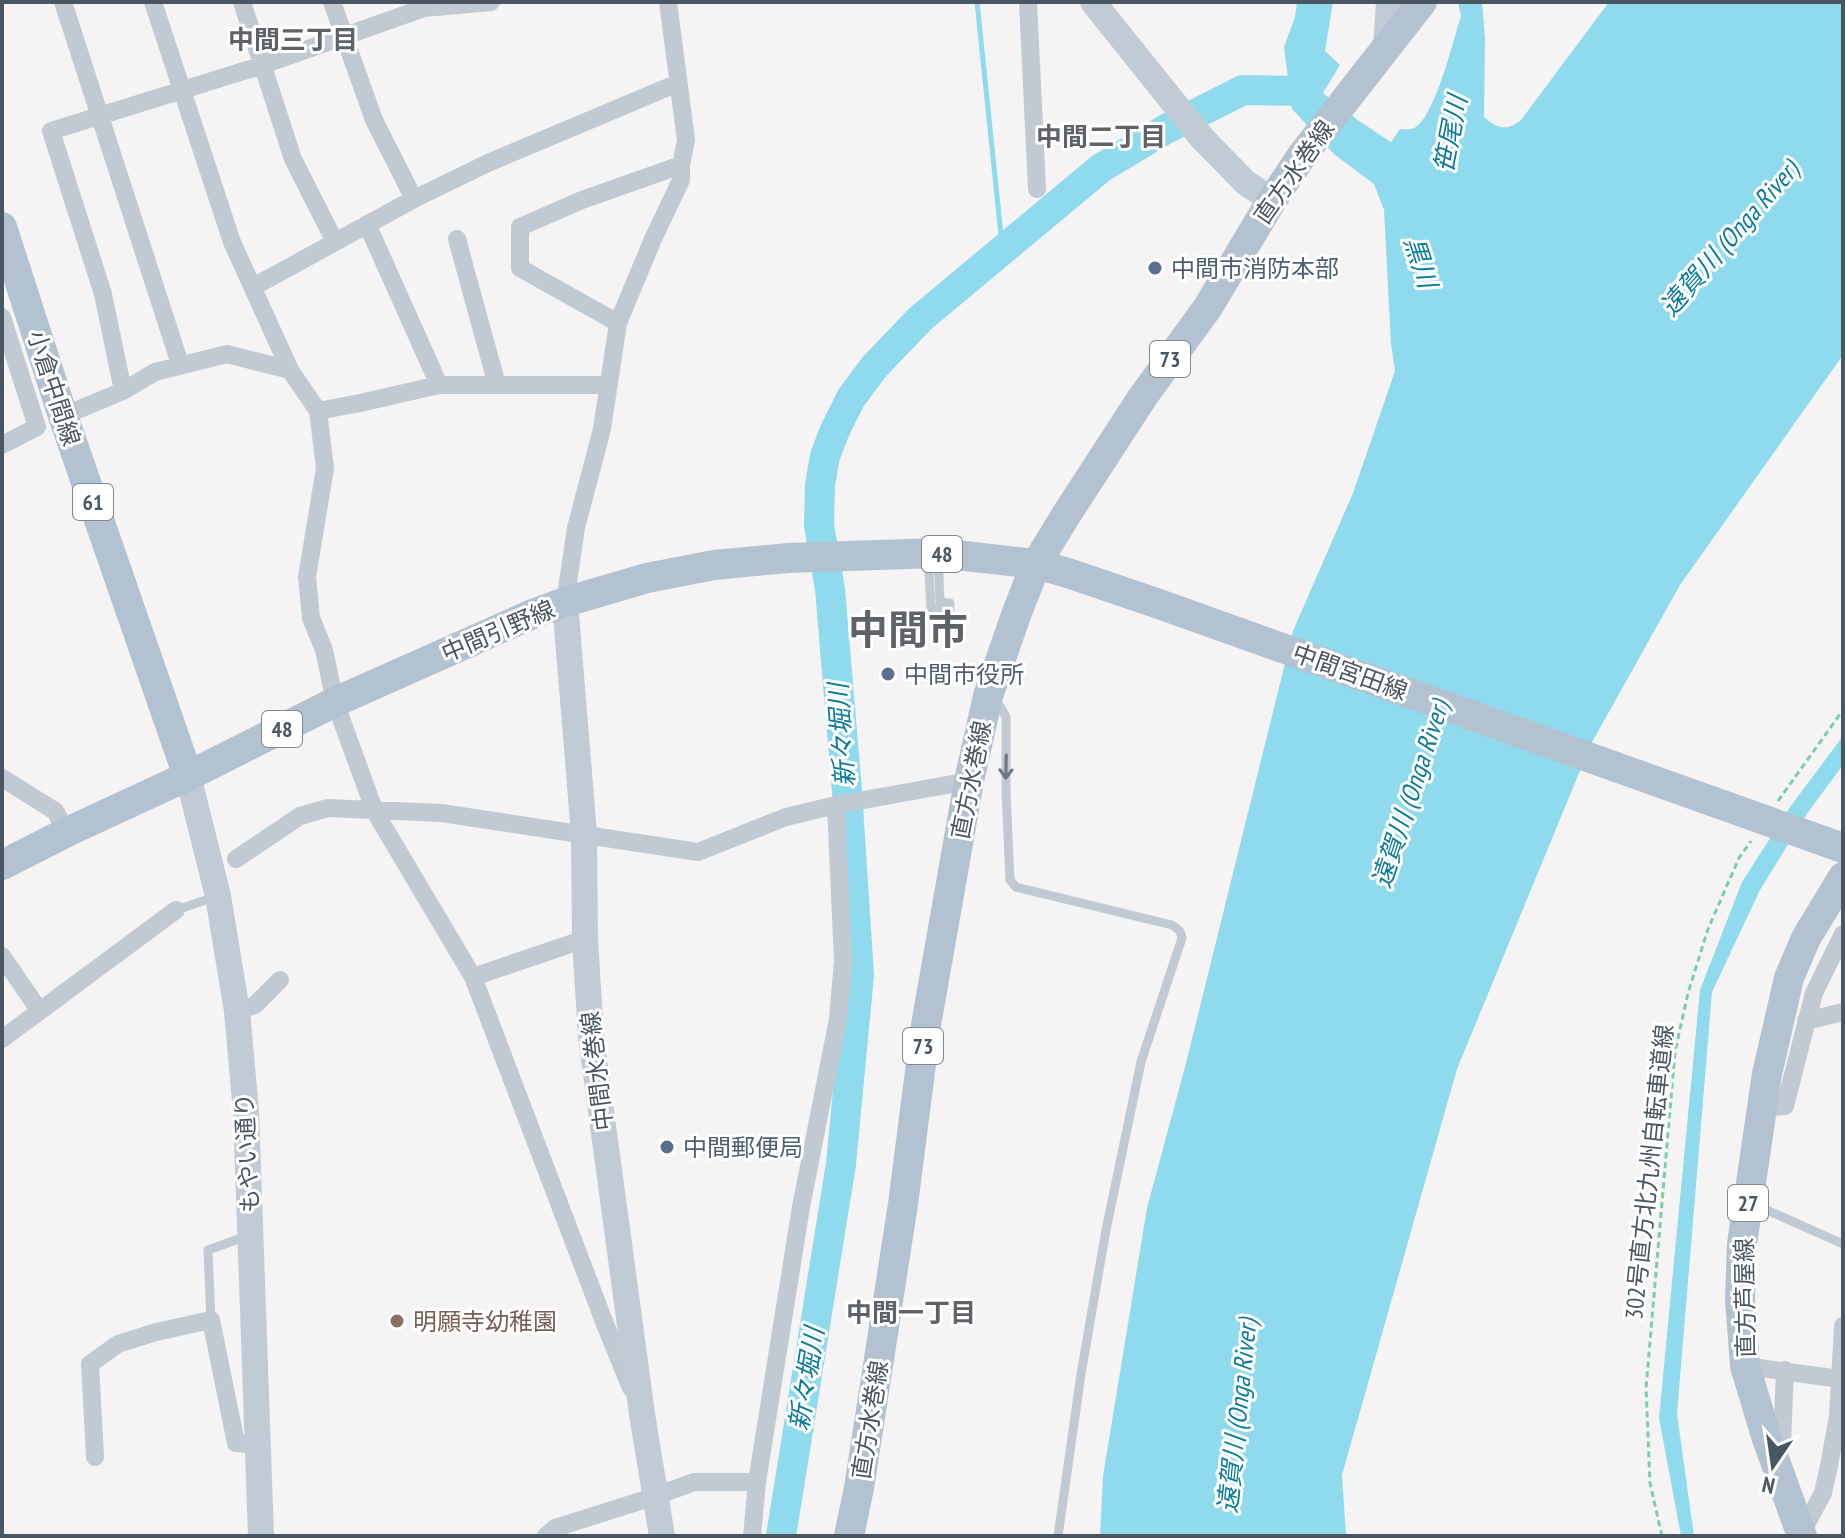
<svg xmlns="http://www.w3.org/2000/svg" width="1845" height="1538" viewBox="0 0 1845 1538" font-family="'PT Sans Narrow','Noto Sans JP',sans-serif">
	<style>
		.water { fill: #90daee }
		.lines { fill: none; stroke-linecap: round; stroke-linejoin: round }
		.stream { stroke: #90daee; stroke-width: 5 }
		.river { stroke: #90daee; stroke-width: 30 }
		.path { stroke: #7ad0a6; stroke-width: 3; stroke-dasharray: 6 4; stroke-linecap: butt }
		.lane { stroke: #c1cad2; stroke-width: 9 }
		.street { stroke: #c1cad2; stroke-width: 18 }
		.secondary { stroke: #c1cbd6; stroke-width: 26 }
		.primary { stroke: #b3c2d1; stroke-width: 30 }
		.oneway { stroke: #6e7983 }
		.service-dot { fill: #5c6f8a; stroke: #fff; stroke-width: 3 }
		.education-dot { fill: #8d6e63; stroke: #fff; stroke-width: 3 }
		.labels { text-anchor: middle; dominant-baseline: central; stroke-width: 6; stroke-linejoin: round; paint-order: stroke }
		.shield { fill: #fff; stroke: #808990; stroke-width: 2 }
		.shield-label { font-size: 22px; font-weight: bold; fill: #4a5661 }
		.street-label { font-size: 24px; fill: #4a5661; stroke: #fff }
		.service-label { font-size: 24px; fill: #4e5e75; stroke: #fff; text-anchor: start }
		.education-label { font-size: 24px; fill: #785e54; stroke: #fff; text-anchor: start }
		.neighbourhood-label { font-size: 26px; font-weight: bold; fill: #5f6368; stroke: #fff }
		.water-label { font-size: 26px; font-style: italic; fill: #0c7c9b; stroke: #fff }
		.town-label { font-size: 40px; font-weight: bold; fill: #5f6368; stroke: #fff }
	</style>
	<rect width="100%" height="100%" fill="#f5f3f3"/>
	<path class="water" d="M1297,2H1333L1325,51L1340,65L1323,93L1359,121L1391,142L1400,129C1404,129 1408,130 1412,129C1434,123 1454,37 1461,16L1458,2H1482L1485,38L1484,117C1496,128 1507,132 1521,120L1609,2H1843V355L1680,585L1591,744L1457,1069L1342,1475L1346,1536H1100L1103,1476L1147,1208L1185,1067L1293,631L1353,493L1395,371L1391,344L1384,210L1374,184L1335,155L1292,109L1284,47L1295,17Z
		M1843,736V765L1806,815L1760,890L1712,992L1677,1414L1694,1536H1681L1659,1418L1700,990L1742,882L1790,807Z"/>
	<g class="lines">
		<path class="stream" d="M977,2L1001,235L1006,246"/>
		<path class="river" d="M781,1536L841,1164L859,975L847,791L830,589L819,525L820,485L825,456L835,430L851,398L874,367L920,319L1101,168L1166,129L1243,90L1299,91"/>
		<path class="path" d="M1778,801L1843,710
			M1662,1536L1650,1483L1646,1388L1675,1052L1688,993L1708,929L1739,858L1751,841"/>
		<path class="lane" d="M928,556L931,608L950,610V603L940,602L938,557
			M992,700L1000,706L1006,717V792L1010,880L1016,887L1172,925L1180,931L1182,938L1141,1062L1106,1230L1081,1374L1058,1536
			M176,910L215,897
			M1751,1203L1843,1244
			M211,1320L208,1250L247,1236"/>
		<path class="street" d="M63,2L180,364
			M153,2L232,242L290,370L318,411L325,468L307,577L311,618L324,650L335,702L375,812L473,977L605,1324L631,1388
			M242,2L293,159L335,242
			M332,2L374,120L414,199
			M1028,2L1037,189
			M367,224L439,385
			M457,239L497,385
			M253,287L414,199L488,163L678,83
			M2,317L37,427L2,445
			M618,323L520,268V227L582,200L681,165
			M123,391L103,294L51,131L263,65L424,8L491,2
			M318,411L360,403L439,385H609
			M63,416L123,391L155,372L227,354L290,370
			M565,602L576,528L602,429L618,323L653,239L681,180V165L686,140L668,2
			M2,778L55,811L67,832
			M236,859L300,816L328,808L441,813L698,852L786,817L836,805L969,781
			M2,956L39,1010
			M473,977L585,939
			M237,1011L255,1005L280,980
			M1806,1021L1843,1012
			M2,1039L176,910
			M1762,1108L1785,1106L1814,993L1843,934
			M1745,1366L1840,1379
			M1782,1443L1785,1370
			M95,1457L90,1364L118,1344L156,1332L211,1320L236,1443L258,1445
			M1801,1534L1823,1493L1829,1466L1838,1416L1843,1326
			M546,1536L555,1528L656,1496L694,1482H757
			M752,1536L757,1482L801,1207L838,1019L843,961L836,805"/>
		<path class="secondary" d="M1093,2L1202,138L1246,183L1272,200
			M1386,48L1389,2
			M565,602L584,834L585,939L591,1037L642,1414L662,1536
			M188,776L218,896L237,1011L246,1112L261,1536"/>
		<path class="primary" d="M2,227L63,416L188,776
			M2,865L67,832L188,776L335,702L535,613L565,602L647,578L714,565L788,558L938,553L1036,564L1068,573L1159,604L1843,848
			M849,1536L859,1488L903,1204L926,1025L969,781L988,696L1016,615L1036,564L1068,512L1142,398L1208,307L1272,200L1303,154L1422,2
			M1802,1536L1766,1436L1745,1366L1740,1299L1742,1244L1767,1074L1789,978L1806,938L1843,877"/>
	</g>
	<defs><path id="oneway-shaft" d="M-6 0H5M1.5-3L5.5 0L1.5 3" fill="none" stroke-width="1.6" stroke-linecap="round" stroke-linejoin="round" transform="scale(2)"/></defs>
	<use class="oneway" href="#oneway-shaft" transform="translate(1006 767) rotate(91)"/>
	<g class="service-dot">
		<circle cx="1155" cy="268" r="8"/>
		<circle cx="888" cy="674" r="8"/>
		<circle cx="667" cy="1147" r="8"/>
	</g>
	<circle class="education-dot" cx="397" cy="1321" r="8"/>
	<g class="labels">
		<g class="shield">
			<rect x="1150" y="341" width="40" height="36" rx="6"/>
			<rect x="73" y="484" width="40" height="36" rx="6"/>
			<rect x="922" y="536" width="40" height="36" rx="6"/>
			<rect x="262" y="711" width="40" height="36" rx="6"/>
			<rect x="903" y="1028" width="40" height="36" rx="6"/>
			<rect x="1728" y="1185" width="40" height="36" rx="6"/>
		</g>
		<g class="shield-label">
			<text x="1170" y="359">73</text>
			<text x="93" y="502">61</text>
			<text x="942" y="554">48</text>
			<text x="282" y="729">48</text>
			<text x="923" y="1046">73</text>
			<text x="1748" y="1203">27</text>
		</g>
		<g class="street-label">
			<text transform="translate(1294 172) rotate(-55)">直方水巻線</text>
			<text transform="translate(54 388) rotate(72)">小倉中間線</text>
			<text transform="translate(498 631) rotate(-23)">中間引野線</text>
			<text transform="translate(1350 672) rotate(20)">中間宮田線</text>
			<text transform="translate(971 780) rotate(-79)">直方水巻線</text>
			<text transform="translate(597 1071) rotate(-97)">中間水巻線</text>
			<text transform="translate(247 1153) rotate(-93)">もやい通り</text>
			<text transform="translate(1649 1172) rotate(-84)">302号直方北九州自転車道線</text>
			<text transform="translate(1745 1298) rotate(-91)">直方芦屋線</text>
			<text transform="translate(870 1420) rotate(-81)">直方水巻線</text>
		</g>
		<g class="service-label">
			<text x="1171" y="268">中間市消防本部</text>
			<text x="904" y="674">中間市役所</text>
			<text x="683" y="1147">中間郵便局</text>
		</g>
		<g class="education-label">
			<text x="413" y="1321">明願寺幼稚園</text>
		</g>
		<g class="neighbourhood-label">
			<text x="293" y="39">中間三丁目</text>
			<text x="1101" y="136">中間二丁目</text>
			<text x="911" y="1312">中間一丁目</text>
		</g>
		<g class="water-label">
			<text transform="translate(1450 134) rotate(-79)">笹尾川</text>
			<text transform="translate(1729 238) rotate(-49)">遠賀川 (Onga River)</text>
			<text transform="translate(1421 262) rotate(72)">黒川</text>
			<text transform="translate(841 735) rotate(-94)">新々堀川</text>
			<text transform="translate(1410 794) rotate(-72)">遠賀川 (Onga River)</text>
			<text transform="translate(806 1379) rotate(-81)">新々堀川</text>
			<text transform="translate(1237 1416) rotate(-84)">遠賀川 (Onga River)</text>
		</g>
		<g class="town-label">
			<text x="908" y="629">中間市</text>
		</g>
	</g>
	<rect width="1845" height="1538" fill="none" stroke="#4a5661" stroke-width="8"/>
	<g transform="translate(1773 1466) rotate(193)" stroke="#ffffff" stroke-width="6" paint-order="stroke">
	<path d="M0-6L14 30L0 20L-14 30Z" fill="#4a5661"/>
	<text y="-12" font-size="22" font-weight="bold" text-anchor="middle" fill="#4a5661">N</text>
	</g>
</svg>
